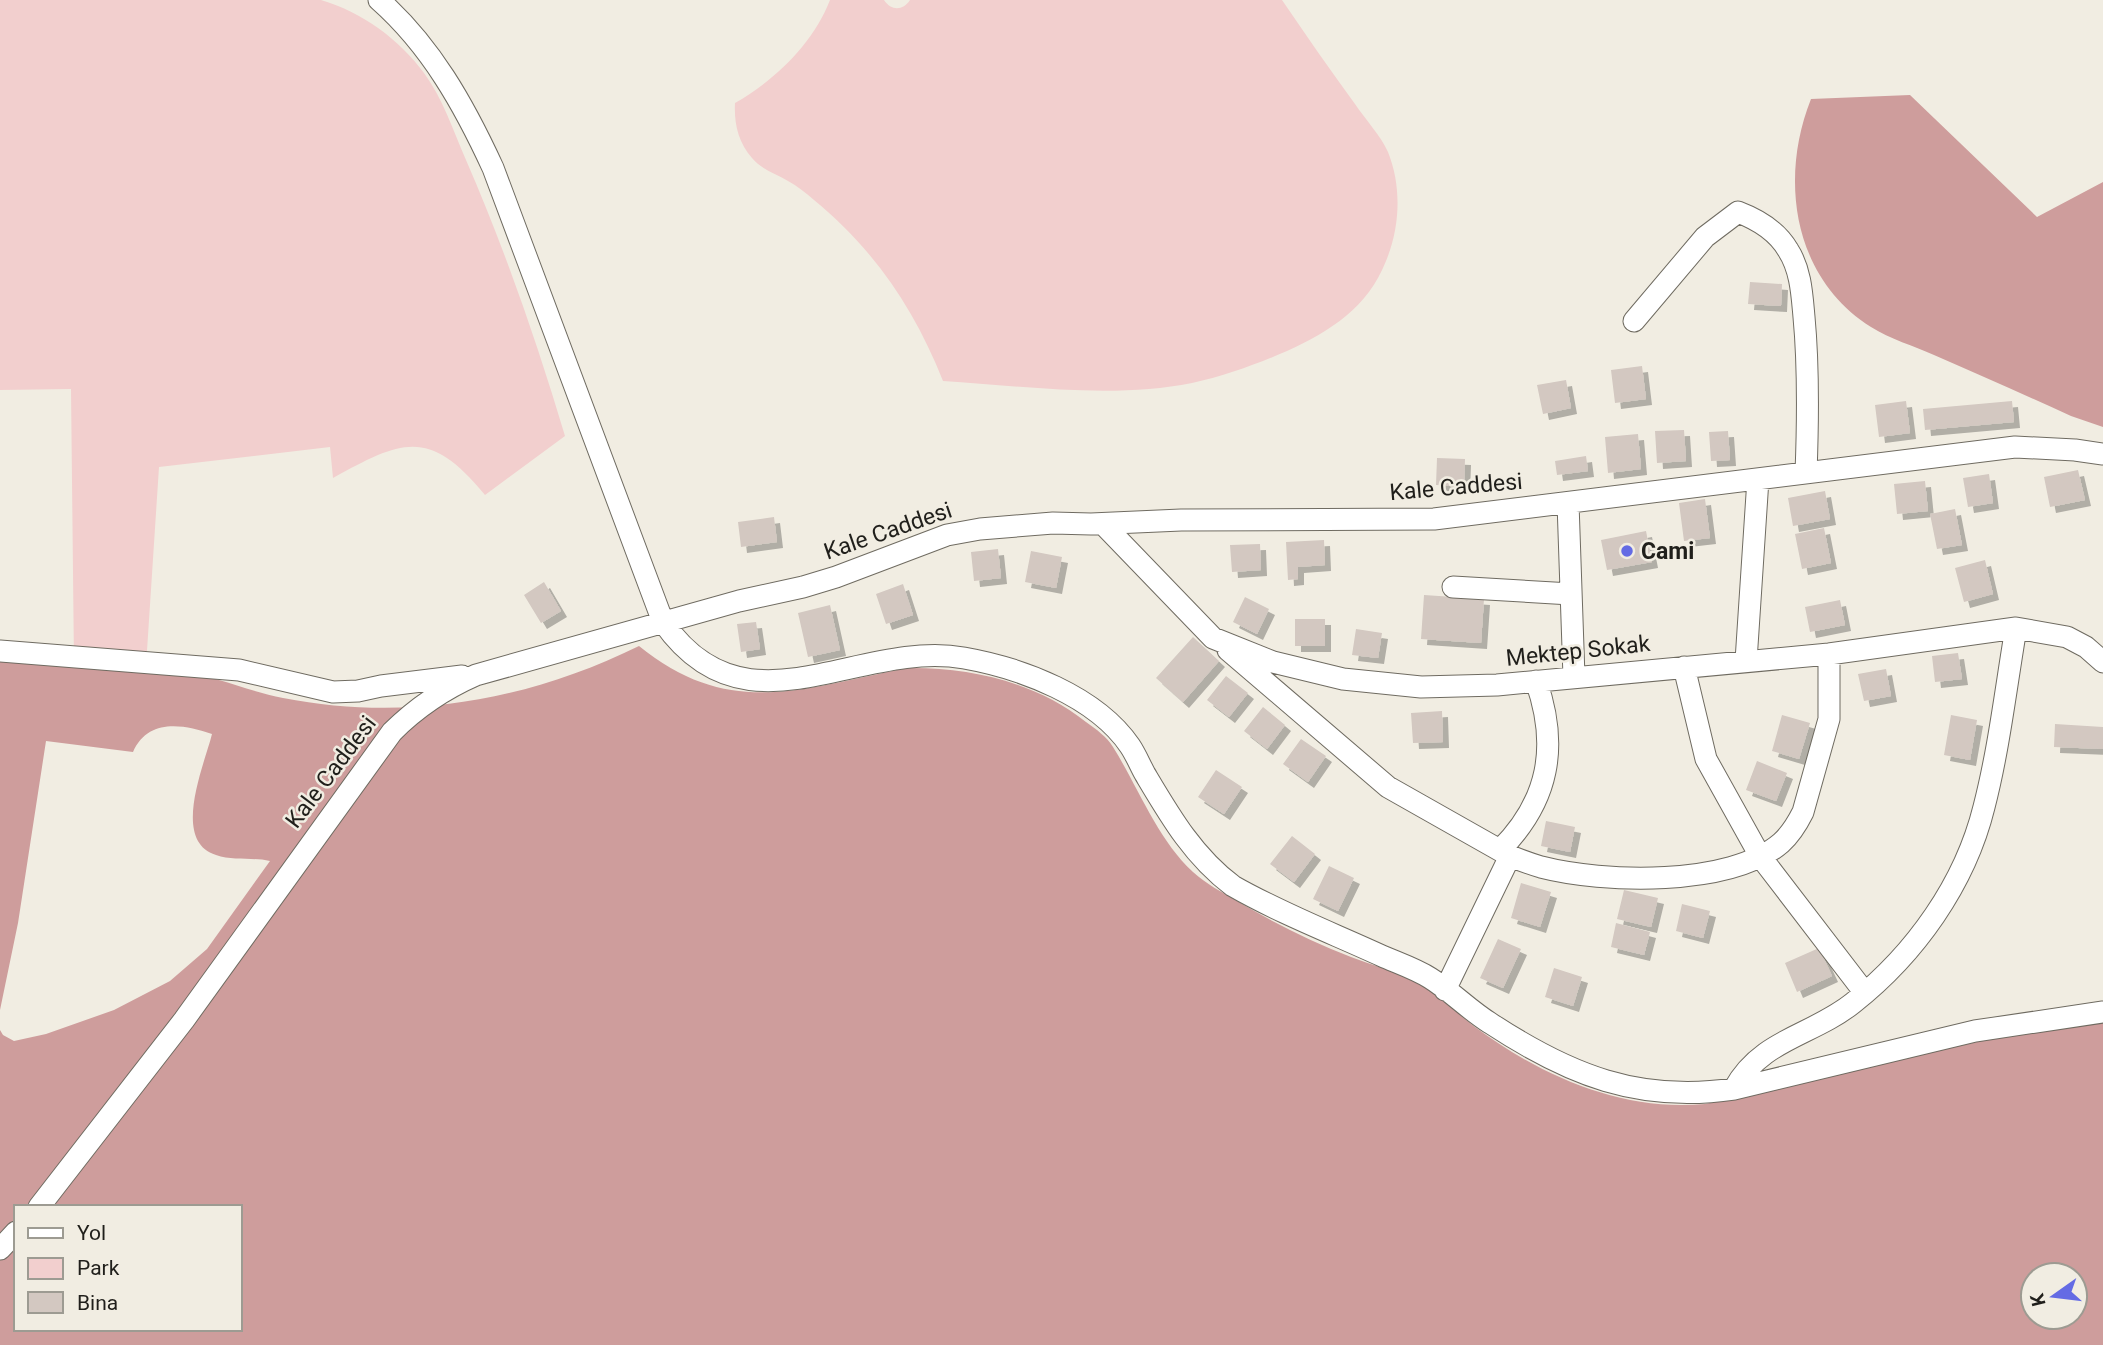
<svg xmlns="http://www.w3.org/2000/svg" width="2103" height="1345" viewBox="0 0 2103 1345" font-family="Roboto,sans-serif">
	<style>
		.green { fill: #f2cfce }
		.forest { fill: #ce9d9c; fill-rule: evenodd }
		.building { fill: #d3c8c1; filter: url(#shadow) }
		.lines { fill: none; stroke-linecap: round; stroke-linejoin: round }
		.minor-casing { stroke: #6f6b61; stroke-width: 23 }
		.minor { stroke: #fff; stroke-width: 21 }
		.poi-dot { fill: #646be4; stroke: #f1ede2; stroke-width: 2.5 }
		.labels { text-anchor: middle; dominant-baseline: central; stroke-width: 5; stroke-linejoin: round; paint-order: stroke }
		.street-label { font-size: 23px; fill: #201f1b; stroke: #f1ede2 }
		.poi-label { font-size: 23px; font-weight: bold; fill: #201f1b; stroke: #f1ede2; text-anchor: start }
	</style>
	<defs>
		<filter id="shadow"><feDropShadow dx="6" dy="6" stdDeviation="0" flood-color="#0004"/></filter>
	</defs>
	<rect width="100%" height="100%" fill="#f1ede2"/>
	<path class="green" d="M0,0H321C362,12 399,39 424,73C443,99 453,130 466,160C505,250 537,342 565,436L485,495C430,428 403,439 333,478L330,447L159,467L146,666L74,663L71,389L0,390Z
		M830,0H884C891,11 903,11 910,0H1282C1306,35 1330,70 1355,104C1365,119 1381,136 1388,152C1402,187 1400,227 1386,261C1368,307 1331,331 1287,351C1257,364 1225,376 1192,383C1114,399 1022,386 943,381C915,310 874,249 814,200C806,193 797,186 788,181C775,173 762,170 752,158C738,142 734,123 735,103C775,80 813,44 830,0Z"/>
	<path class="forest" d="M1910,95L2037,217L2103,182V427L2071,416C2025,395 1980,375 1934,355C1914,346 1890,339 1871,327C1793,278 1779,179 1811,99Z
		M639,646C730,720 803,688 907,668C970,667 1036,682 1086,722C1096,729 1107,737 1113,747C1138,787 1158,840 1193,872C1206,884 1222,892 1237,901C1274,923 1312,942 1351,957C1371,965 1392,970 1411,979C1430,987 1457,1013 1475,1027C1541,1076 1622,1112 1705,1104L2003,1036L2103,1022V1345H0V1030L3,1035L14,1041L46,1034L114,1010L170,981L207,949L270,861C253,857 233,861 216,855C171,841 204,766 212,734C183,724 148,718 133,752L46,741L18,923L0,1010V656C60,661 121,664 180,671C215,676 248,691 283,698C406,722 527,701 639,646ZM16,1207H240V1329H16ZM2033,1275H2075V1317H2033Z"/>
	<path class="building" d="M1750,282L1782,284L1781,306L1748,304Z
		M1642,366L1646,399L1615,403L1611,370Z
		M1566,380L1571,408L1543,414L1537,385Z
		M1906,401L1910,433L1879,437L1875,405Z
		M2012,401L2014,422L1925,430L1923,409Z
		M1684,430L1686,461L1657,463L1655,431Z
		M1728,431L1730,460L1711,461L1709,432Z
		M1638,434L1641,469L1608,473L1605,437Z
		M1586,456L1588,471L1557,475L1555,461Z
		M1437,458L1465,459L1464,487L1436,485Z
		M2078,470L2085,500L2050,507L2044,477Z
		M1989,474L1993,503L1968,507L1963,478Z
		M1925,481L1928,511L1897,514L1894,484Z
		M1825,491L1830,519L1793,526L1788,498Z
		M1705,499L1710,538L1684,541L1679,503Z
		M1955,509L1962,545L1937,549L1930,514Z
		M774,517L777,542L741,547L738,522Z
		M1824,528L1831,563L1802,569L1795,534Z
		M1646,531L1652,562L1607,570L1601,540Z
		M1324,540L1325,565L1298,567V579L1288,580L1286,542Z
		M1260,544L1261,570L1232,572L1230,545Z
		M998,549L1001,578L974,581L971,552Z
		M1031,551L1062,557L1056,588L1025,582Z
		M1985,560L1993,594L1964,602L1955,568Z
		M544,582L561,611L541,623L524,595Z
		M903,584L913,615L886,624L876,594Z
		M1424,595L1484,599L1481,643L1421,639Z
		M1245,597L1269,609L1257,634L1233,622Z
		M1840,600L1845,625L1810,632L1805,607Z
		M830,605L840,650L808,657L798,613Z
		M1295,619H1325V646H1295Z
		M756,622L760,649L741,652L737,624Z
		M1356,629L1382,633L1378,658L1352,655Z
		M1193,637L1219,661L1183,702L1156,678Z
		M1958,653L1962,679L1935,682L1932,656Z
		M1886,669L1891,696L1864,701L1858,674Z
		M1226,676L1248,693L1229,717L1207,700Z
		M1263,707L1285,725L1267,749L1244,731Z
		M1442,711L1443,742L1413,743L1411,713Z
		M1782,715L1810,723L1799,759L1772,751Z
		M1951,715L1977,720L1970,760L1944,755Z
		M2055,724L2103,727V749L2054,747Z
		M1301,739L1326,756L1308,782L1283,764Z
		M1757,761L1787,773L1776,801L1746,790Z
		M1216,770L1242,787L1224,814L1198,797Z
		M1546,821L1575,827L1570,852L1541,846Z
		M1292,836L1315,854L1294,882L1270,864Z
		M1329,866L1354,878L1338,911L1313,899Z
		M1521,883L1551,892L1540,927L1511,918Z
		M1624,890L1658,898L1651,927L1617,919Z
		M1682,904L1710,911L1703,938L1676,931Z
		M1616,923L1650,932L1644,955L1611,947Z
		M1498,939L1521,949L1503,988L1480,978Z
		M1819,948L1832,976L1797,992L1785,963Z
		M1554,968L1582,977L1573,1006L1545,997Z"/>
	<g class="lines">
		<g class="minor-casing">
			<path id="minor" d="M379,0C431,46 464,105 493,168L663,622C746,741 856,639 964,658C1021,668 1096,696 1130,746C1136,755 1140,765 1145,774C1170,816 1193,856 1233,886C1280,913 1332,933 1382,956C1398,963 1416,969 1430,978C1451,991 1469,1010 1490,1023C1569,1075 1639,1103 1734,1089L1975,1031L2103,1012
				M1634,321L1705,237L1738,212C1759,220 1777,231 1788,250C1801,270 1802,295 1804,317C1809,370 1808,421 1806,473
				M1568,503L1574,677
				M1103,524L1213,638L1273,662L1343,679L1421,687L1497,685L1829,654L2016,628L2067,637L2086,647L2103,662
				M1453,587L1571,594
				M1228,650L1388,787L1510,856
				M0,651L239,670L333,692L358,691L381,686L462,676
				M1746,661L1758,479
				M1684,667L1706,759L1760,856L1865,993
				M1500,850C1549,801 1559,746 1536,681
				M1445,990L1510,856C1520,860 1531,864 1541,867C1603,883 1730,887 1781,843C1791,834 1797,824 1803,812L1829,719V654
				M1734,1089C1761,1039 1812,1036 1853,1003C1915,954 1965,884 1984,807C1999,749 2006,687 2016,628
				M39,1207L184,1020L392,732C417,707 444,689 476,675L739,601L803,587L836,577L947,535L980,529L1053,523L1091,524L1181,520L1434,519L2015,447L2075,450L2103,454
				M0,1249L16,1232"/>
		</g>
		<use href="#minor" class="minor"/>
	</g>
	<circle class="poi-dot" cx="1627" cy="551" r="7"/>
	<g class="labels">
		<g class="street-label">
			<text transform="translate(1456 487) rotate(-5)">Kale Caddesi</text>
			<text transform="translate(888 531) rotate(-19)">Kale Caddesi</text>
			<text transform="translate(1578 651) rotate(-6)">Mektep Sokak</text>
			<text transform="translate(331 772) rotate(-53)">Kale Caddesi</text>
		</g>
		<g class="poi-label">
			<text x="1641" y="551">Cami</text>
		</g>
	</g>
	<rect x="14" y="1205" width="228" height="126" fill="#f1ede2" stroke="#9d9b92" stroke-width="2"/>
	<rect x="28" y="1228" width="35" height="10" fill="#ffffff" stroke="#9d9b92" stroke-width="2"/>
	<text x="77" y="1240" font-size="21" fill="#201f1b">Yol</text>
	<rect x="28" y="1258" width="35" height="21" fill="#f2cfce" stroke="#9d9b92" stroke-width="2"/>
	<text x="77" y="1275" font-size="21" fill="#201f1b">Park</text>
	<rect x="28" y="1292" width="35" height="21" fill="#d3c8c1" stroke="#9d9b92" stroke-width="2"/>
	<text x="77" y="1310" font-size="21" fill="#201f1b">Bina</text>
	<g transform="translate(2054 1296) rotate(256)"><circle r="33" fill="#f1ede2" stroke="#9d9b92" stroke-width="2"/>
	<path d="M0-5L12 26L0 18L-12 26Z" fill="#646be4"/>
	<text y="-10" font-size="19" font-weight="bold" text-anchor="middle" fill="#201f1b">K</text>
	</g>
</svg>
